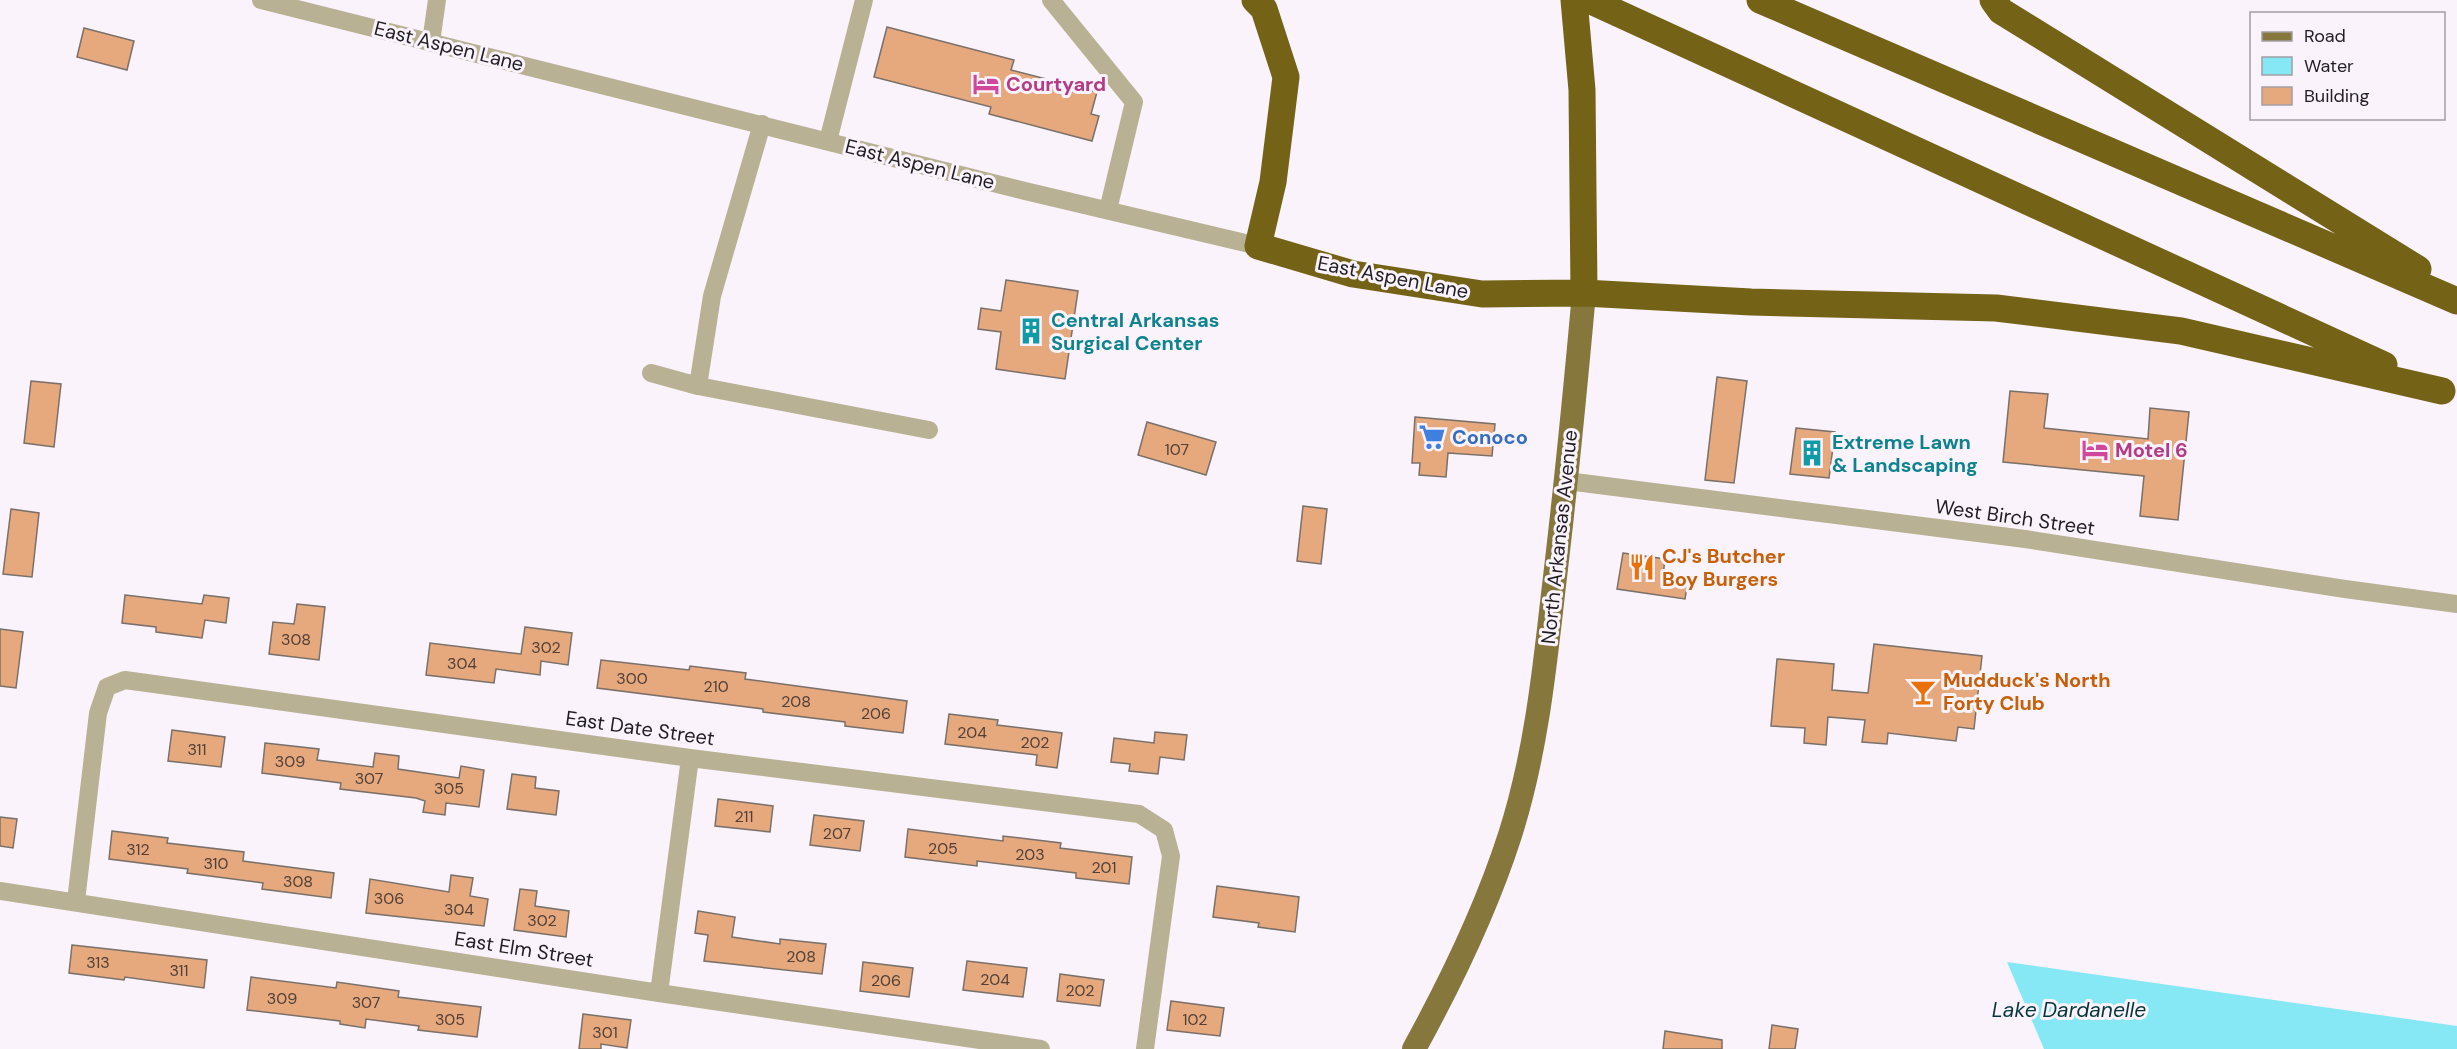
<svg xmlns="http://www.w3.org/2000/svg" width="2457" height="1049" viewBox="0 0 2457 1049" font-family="'DM Sans',sans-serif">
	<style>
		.water { fill: #87e8f5 }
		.building { fill: #e6a87d; stroke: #79706a; stroke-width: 1.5 }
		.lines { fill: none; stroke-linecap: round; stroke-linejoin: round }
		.minor { stroke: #b9b193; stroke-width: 18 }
		.major { stroke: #86773d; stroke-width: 24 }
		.highway { stroke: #746216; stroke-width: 27 }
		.labels { text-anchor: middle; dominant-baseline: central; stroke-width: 6; stroke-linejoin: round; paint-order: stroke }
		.number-label { font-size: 16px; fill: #524038 }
		.street-label { font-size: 20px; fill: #201e21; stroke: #faf3fc }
		.hotel-label { font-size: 20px; font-weight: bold; fill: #b23c85; stroke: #faf3fc; text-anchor: start }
		.culture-label { font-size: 20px; font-weight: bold; fill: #0d838f; stroke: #faf3fc; text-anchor: start }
		.shop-label { font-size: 20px; font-weight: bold; fill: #366cbe; stroke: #faf3fc; text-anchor: start }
		.food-label { font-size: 20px; font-weight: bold; fill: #c56008; stroke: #faf3fc; text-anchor: start }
		.water-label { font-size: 21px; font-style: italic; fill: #04353b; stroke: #faf3fc }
	</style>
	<rect width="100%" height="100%" fill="#faf3fc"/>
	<path class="water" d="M2007,962L2457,1026V1049H2044Z"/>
	<path class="building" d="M887,27L1014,60L1011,70L1097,92L1091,114L1099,116L1092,141L989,114L991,107L874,77Z
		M84,28L134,41L127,70L77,57Z
		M1006,280L1078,291L1065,379L996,369L1001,332L978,329L981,308L1001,311Z
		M1717,377L1747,381L1734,483L1705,480Z
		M31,381L61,384L54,447L24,443Z
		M2010,391L2048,394L2044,428L2148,439L2150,408L2189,412L2178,520L2140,516L2144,476L2003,462Z
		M1415,417L1495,424L1492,456L1448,453L1446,477L1419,475L1420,463H1412Z
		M1147,422L1216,442L1206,475L1138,455Z
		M1796,428L1835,432L1829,478L1790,474Z
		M1303,506L1327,509L1321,564L1297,561Z
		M11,509L39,513L32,577L3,574Z
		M1623,553L1665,559L1663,576L1688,580L1685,599L1617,589Z
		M125,595L202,604L204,595L229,598L226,623L205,620L202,638L156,632V627L122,623Z
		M297,604L325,607L319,660L269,654L273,622L294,624Z
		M525,627L572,633L568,665L541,661L540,675L496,669L494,683L426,675L430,643L521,654Z
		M0,629L23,632L16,688L0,686Z
		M1874,644L1982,656L1974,729L1958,727L1956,741L1888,733L1887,744L1862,742L1865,720L1828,717L1826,745L1804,743L1805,728L1771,726L1777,659L1834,664L1832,690L1868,693Z
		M601,660L689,670L690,666L746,673L745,679L907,701L903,733L845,726V722L763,712V709L597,688Z
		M949,714L998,720L997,725L1062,733L1057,768L1036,765L1037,755L945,744Z
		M172,730L225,737L221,767L168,761Z
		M1155,732L1187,735L1184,760L1160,757L1158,774L1129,771L1130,764L1111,762L1114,738L1154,743Z
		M265,743L319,749L317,760L373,767L375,753L399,756L398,769L459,778L461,766L484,770L479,807L446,803L445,815L423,812L425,801L416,798L340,789L341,783L262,773Z
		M512,774L536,777L535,788L559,791L556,815L507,809Z
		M718,799L773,806L770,832L715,826Z
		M814,815L864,821L860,851L810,845Z
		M0,817L17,819L13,848L0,846Z
		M908,829L1003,841V836L1061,843L1060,848L1132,857L1129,884L1076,878V873L977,861V866L905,857Z
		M112,831L168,838L167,843L244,852L243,861L334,873L331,898L262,889L263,883L187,873L188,869L109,859Z
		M451,875L473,878L470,896L488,899L484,926L366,913L370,879L449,892Z
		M1217,886L1299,897L1295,932L1258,927L1259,923L1213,917Z
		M520,889L537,891L535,906L569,911L566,937L514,930Z
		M698,911L735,917L732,937L780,944V939L826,944L822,974L704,961L708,935L695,933Z
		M72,945L207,960L204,988L125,977L124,980L69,973Z
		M967,961L1027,968L1023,997L963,990Z
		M863,962L913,968L909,997L860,991Z
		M1060,974L1104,980L1100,1006L1057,1001Z
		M251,977L336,988L337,982L399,991L398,997L481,1007L477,1037L418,1030L419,1026L366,1019L365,1028L340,1024V1021L247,1010Z
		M1171,1001L1224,1008L1220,1036L1167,1030Z
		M583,1014L631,1020L627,1048L601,1044V1049H579Z
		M1772,1025L1798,1029L1795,1049H1769Z
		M1665,1031L1722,1040V1049H1663Z"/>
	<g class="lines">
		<path class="minor" d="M261,0L1025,191L1258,246
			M1051,0L1134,102L1108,210
			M431,42L437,0
			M828,141L864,0
			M651,373L698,386L929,430
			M698,386L712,296L762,124
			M1567,481L2025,539L2345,589L2457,604
			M0,891L659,993L1041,1049
			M76,901L98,713L107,687L125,680L690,758L1139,814L1164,830L1171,856L1145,1049
			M659,993L690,758"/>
		<path class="major" d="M1414,1049C1452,980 1486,910 1510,835C1535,757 1544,675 1553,594C1565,494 1575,393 1584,293"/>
		<path class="highway" d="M1255,0L1264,9L1286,77L1273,182L1258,246L1353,274L1482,294L1584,293L1751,302L1996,308L2181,331L2442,391
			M1574,0L1582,90L1584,293
			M1589,0L2384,365
			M1760,0L2457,301
			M1993,0L2001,11L2418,269"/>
	</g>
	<defs>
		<g id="hotel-bare" transform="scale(2.07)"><path d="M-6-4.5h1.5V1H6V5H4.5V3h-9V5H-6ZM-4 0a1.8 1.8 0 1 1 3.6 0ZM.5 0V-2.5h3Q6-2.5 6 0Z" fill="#d1479c" stroke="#faf3fc" stroke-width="2.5" paint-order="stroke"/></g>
		<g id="building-bare" transform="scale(2.07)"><path d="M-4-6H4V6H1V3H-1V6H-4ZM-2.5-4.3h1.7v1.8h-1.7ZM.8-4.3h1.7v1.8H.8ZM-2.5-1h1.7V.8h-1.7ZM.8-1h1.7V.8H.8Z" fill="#0f9aa8" stroke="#faf3fc" stroke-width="2.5" paint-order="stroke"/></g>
		<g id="supermarket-bare" transform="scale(2.07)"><path d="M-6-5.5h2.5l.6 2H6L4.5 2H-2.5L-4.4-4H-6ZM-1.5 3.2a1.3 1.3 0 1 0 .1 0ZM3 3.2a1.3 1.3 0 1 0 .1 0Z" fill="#3f7fe0" stroke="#faf3fc" stroke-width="2.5" paint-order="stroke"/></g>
		<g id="restaurant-bare" transform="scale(2.07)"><path d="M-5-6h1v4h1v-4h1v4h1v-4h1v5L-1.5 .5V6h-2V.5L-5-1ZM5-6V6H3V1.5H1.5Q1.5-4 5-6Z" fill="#e8710a" stroke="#faf3fc" stroke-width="2.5" paint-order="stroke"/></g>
		<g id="bar-bare" transform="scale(2.07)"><path d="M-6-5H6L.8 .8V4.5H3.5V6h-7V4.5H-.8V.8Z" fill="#e8710a" stroke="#faf3fc" stroke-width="2.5" paint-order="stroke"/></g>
	</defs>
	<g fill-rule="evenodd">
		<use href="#hotel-bare" x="986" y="84"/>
		<use href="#building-bare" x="1031" y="331"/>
		<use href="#supermarket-bare" x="1432" y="437"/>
		<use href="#hotel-bare" x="2095" y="450"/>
		<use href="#building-bare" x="1812" y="453"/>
		<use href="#restaurant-bare" x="1642" y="567"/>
		<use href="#bar-bare" x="1923" y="692"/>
	</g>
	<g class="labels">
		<g class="number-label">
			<text x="1177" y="449">107</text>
			<text x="296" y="639">308</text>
			<text x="546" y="647">302</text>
			<text x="462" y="663">304</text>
			<text x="632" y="678">300</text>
			<text x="716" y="686">210</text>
			<text x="796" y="701">208</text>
			<text x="876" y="713">206</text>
			<text x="972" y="732">204</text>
			<text x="1035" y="742">202</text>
			<text x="197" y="749">311</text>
			<text x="290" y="761">309</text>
			<text x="369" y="778">307</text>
			<text x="449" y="788">305</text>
			<text x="744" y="816">211</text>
			<text x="837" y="833">207</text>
			<text x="943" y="848">205</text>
			<text x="138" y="849">312</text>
			<text x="1030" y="854">203</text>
			<text x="216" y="863">310</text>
			<text x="1104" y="867">201</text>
			<text x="298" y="881">308</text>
			<text x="389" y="898">306</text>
			<text x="459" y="909">304</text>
			<text x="542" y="920">302</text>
			<text x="801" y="956">208</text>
			<text x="98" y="962">313</text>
			<text x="179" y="970">311</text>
			<text x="995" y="979">204</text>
			<text x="886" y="980">206</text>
			<text x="1080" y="990">202</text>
			<text x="282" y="998">309</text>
			<text x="366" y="1002">307</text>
			<text x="450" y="1019">305</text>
			<text x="1195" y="1019">102</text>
			<text x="605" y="1032">301</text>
		</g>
		<g class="street-label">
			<text transform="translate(449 46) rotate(14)">East Aspen Lane</text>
			<text transform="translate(920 164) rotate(14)">East Aspen Lane</text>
			<text transform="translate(1393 277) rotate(11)">East Aspen Lane</text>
			<text transform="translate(2015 517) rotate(8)">West Birch Street</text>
			<text transform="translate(1559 537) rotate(-84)">North Arkansas Avenue</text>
			<text transform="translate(640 728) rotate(8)">East Date Street</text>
			<text transform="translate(524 949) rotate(9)">East Elm Street</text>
		</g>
		<g class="hotel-label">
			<text x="1006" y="84">Courtyard</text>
			<text x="2115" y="450">Motel 6</text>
		</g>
		<g class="culture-label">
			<text x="1051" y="320">Central Arkansas<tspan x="1051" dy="23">Surgical Center</tspan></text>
			<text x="1832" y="442">Extreme Lawn<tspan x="1832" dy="23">&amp; Landscaping</tspan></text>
		</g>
		<g class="shop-label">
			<text x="1452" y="437">Conoco</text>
		</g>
		<g class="food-label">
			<text x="1662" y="556">CJ's Butcher<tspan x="1662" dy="23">Boy Burgers</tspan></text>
			<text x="1943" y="680">Mudduck's North<tspan x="1943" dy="23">Forty Club</tspan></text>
		</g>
		<g class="water-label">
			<text x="2069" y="1010">Lake Dardanelle</text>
		</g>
	</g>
	<rect x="2250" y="12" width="195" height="108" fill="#faf3fc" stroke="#a39ea4" stroke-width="1.5"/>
	<rect x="2262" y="32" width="30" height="9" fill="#86773d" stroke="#a39ea4" stroke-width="1.5"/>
	<text x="2304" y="42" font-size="18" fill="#201e21">Road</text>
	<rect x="2262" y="57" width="30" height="18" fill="#87e8f5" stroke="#a39ea4" stroke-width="1.5"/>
	<text x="2304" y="72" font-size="18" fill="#201e21">Water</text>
	<rect x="2262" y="87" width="30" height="18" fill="#e6a87d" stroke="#a39ea4" stroke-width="1.5"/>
	<text x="2304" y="102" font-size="18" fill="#201e21">Building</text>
</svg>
